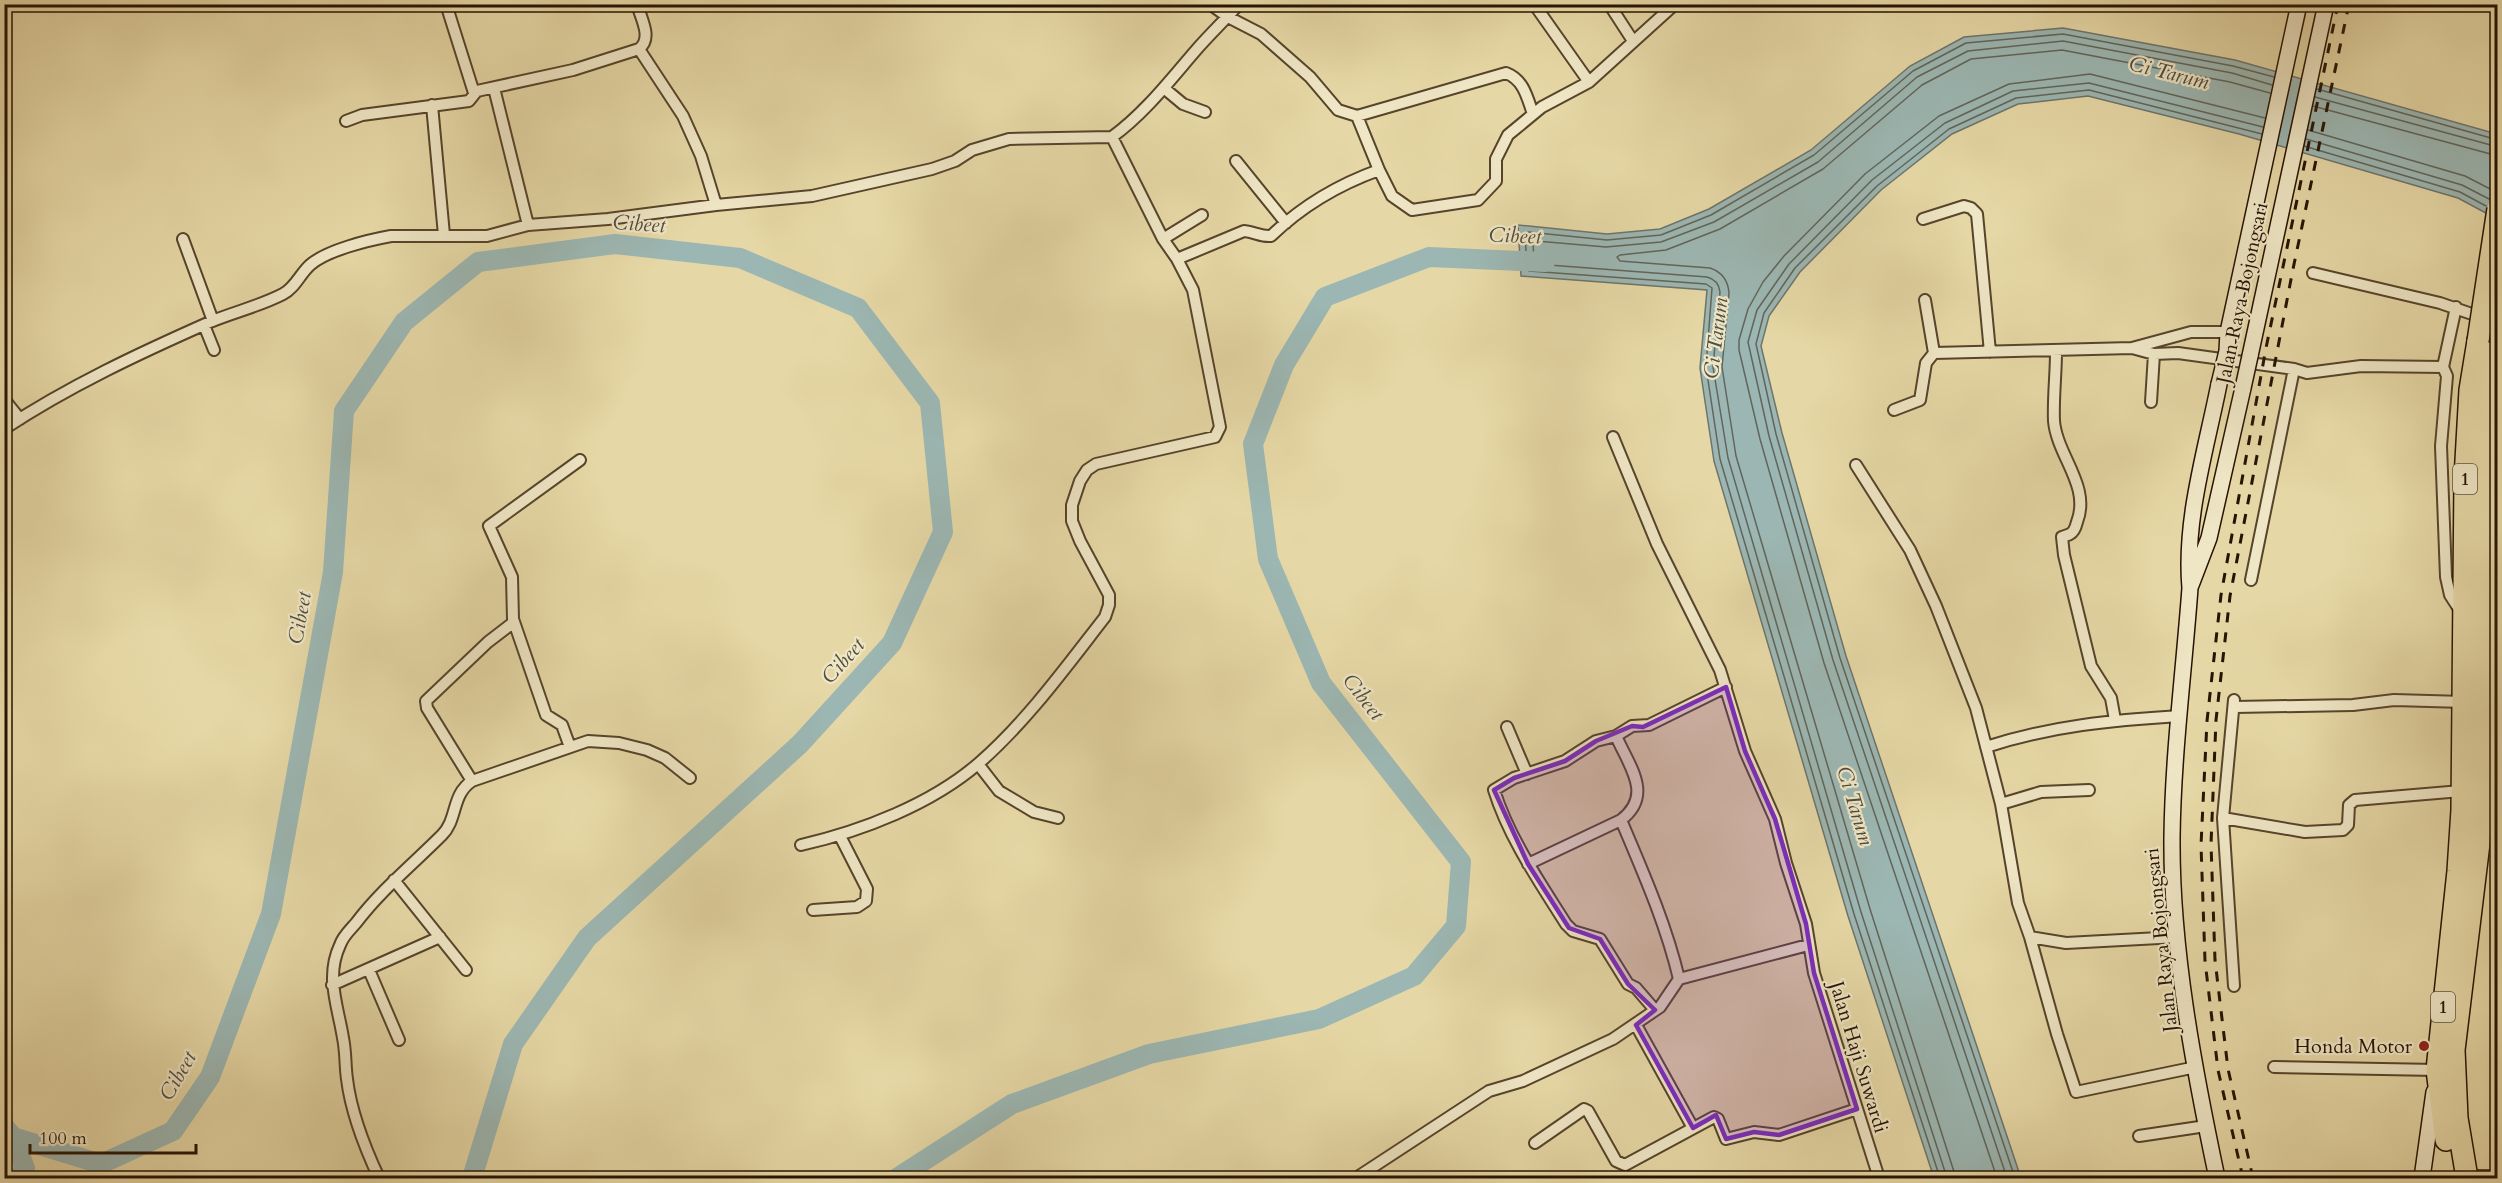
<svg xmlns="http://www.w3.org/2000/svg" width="2502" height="1183" viewBox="0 0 2502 1183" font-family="Cardo,serif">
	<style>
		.water { fill: #9cb7b3; stroke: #6d756c; stroke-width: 1.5 }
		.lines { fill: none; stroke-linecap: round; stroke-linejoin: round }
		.shore { stroke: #61655a; stroke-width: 1.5 }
		.river { stroke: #9cb7b3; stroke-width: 20 }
		.street-casing { stroke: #56442b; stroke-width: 14 }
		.secondary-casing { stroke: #261302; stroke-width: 18 }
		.primary-casing { stroke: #261302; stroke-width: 21 }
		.highway-casing { stroke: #261302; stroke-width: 24 }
		.street { stroke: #efe6c5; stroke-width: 10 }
		.secondary { stroke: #efe6c5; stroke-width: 15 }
		.primary { stroke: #e6d8a6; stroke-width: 18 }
		.highway { stroke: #e6d8a6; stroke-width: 21 }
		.rail { stroke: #261302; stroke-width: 3; stroke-dasharray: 10 10; stroke-linecap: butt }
		.secondary-bridge-casing { stroke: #261302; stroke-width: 18; stroke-linecap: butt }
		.highway-bridge-casing { stroke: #261302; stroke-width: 24; stroke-linecap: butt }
		.secondary-bridge { stroke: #efe6c5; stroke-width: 15 }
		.highway-bridge { stroke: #e6d8a6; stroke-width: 21 }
		.marked { fill: #7b2cbf; fill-opacity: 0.2; stroke: #7b2cbf; stroke-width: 4.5; stroke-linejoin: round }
		.poi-dot { fill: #8f2418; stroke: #efe6c5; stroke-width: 2 }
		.labels { text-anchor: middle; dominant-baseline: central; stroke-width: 4.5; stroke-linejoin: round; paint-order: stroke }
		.shield { fill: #efe6c5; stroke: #62523c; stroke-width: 1.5 }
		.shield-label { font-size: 18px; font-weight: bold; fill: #261302 }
		.street-label { font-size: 20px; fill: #261302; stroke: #efe6c5 }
		.poi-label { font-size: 20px; fill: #261302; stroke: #efe6c5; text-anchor: end }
		.water-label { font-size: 21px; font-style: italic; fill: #4f4c40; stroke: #efe6c5 }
	</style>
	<rect width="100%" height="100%" fill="#e6d8a6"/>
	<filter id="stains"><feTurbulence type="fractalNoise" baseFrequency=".00333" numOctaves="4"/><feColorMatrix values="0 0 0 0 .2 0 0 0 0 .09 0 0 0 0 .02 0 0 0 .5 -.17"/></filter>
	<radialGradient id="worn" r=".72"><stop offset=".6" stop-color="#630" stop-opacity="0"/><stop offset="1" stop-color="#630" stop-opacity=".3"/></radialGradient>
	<path class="water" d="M2063,28L2235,60L2497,134V219L2458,198L2239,134L2088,96L2018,104L1952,134L1881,190L1800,272L1769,316L1761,346L1782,433L1846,656L2021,1178H1934L1848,916L1714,461L1700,368L1707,290L1521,276L1518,225L1607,234L1660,229L1709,209L1811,150L1910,66L1964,37Z"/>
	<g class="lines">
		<path class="shore" d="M2317,89L2498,140
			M2315,97L2498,147
			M2313,106L2498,156
			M2308,130L2465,176L2498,193
			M2306,139L2462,185L2491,200
			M2304,146L2460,192L2486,206
			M1940,1178L1854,914L1720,459L1706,367L1712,288L1706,284L1529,271L1527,268L1525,234L1528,232L1607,240L1661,235L1711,215L1814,155L1913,71L1966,43L2063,34L2233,66L2274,77
			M1947,1178L1861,912L1728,458L1713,367L1720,292C1719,284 1715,279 1707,277L1536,264L1534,261L1533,243L1536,241L1606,247L1661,242L1714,222L1818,162L1917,77L1968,51L2063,41L2232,73L2272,85
			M1956,1178L1870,909L1736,456L1722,367L1729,293C1728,280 1722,272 1710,268L1620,261L1617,257L1620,255L1666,250L1720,229L1823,169L1922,85L1971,59L2062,50L2230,82L2270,93
			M1997,1178L1824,663L1760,439L1739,350V340L1748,309L1763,282L1784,256L1865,174L1939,116L2009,84L2090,74L2265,118
			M2007,1178L1833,660L1769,436L1748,342L1757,310L1789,264L1872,180L1945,123L2013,91L2089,83L2263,127
			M2015,1178L1840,658L1776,434L1756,344L1764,313L1795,268L1877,186L1949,129L2016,98L2089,90L2262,134"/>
		<path class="river" d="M4,1126L13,1137L101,1164L173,1131L210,1077L271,914L333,572L344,411L404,322L478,262L615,244L740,258L858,308L930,403L943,532L892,643L800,744L587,938L513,1044L472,1178
			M13,1137L25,1168L18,1178
			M897,1178L1012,1104L1149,1054L1319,1019L1414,976L1456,926L1461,862L1321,683L1268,559L1253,444L1284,365L1325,297L1429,257L1545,262"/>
		<g class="street-casing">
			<path id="street" d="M446,4L474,93
				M1210,4L1228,17L1261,34L1310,77L1338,110L1357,116L1506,73C1524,80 1527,97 1533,114
				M1534,4L1589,82
				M1609,4L1633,41
				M639,49L683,116L701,156L716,205
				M494,88L528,225
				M1165,89L1183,104L1205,112
				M432,105L444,235
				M1357,116L1379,170
				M346,121L362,115L469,101L477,91L573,70L639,49C653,38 641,19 637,4
				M1236,161L1286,223
				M1923,219L1964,206L1971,208L1977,214L1990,352
				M183,239L213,321
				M1163,239L1202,215
				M1177,259L1244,231C1255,232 1261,237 1271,236C1301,207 1340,184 1379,170L1392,196L1412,210L1478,200L1496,181V159L1508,135L1542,107L1589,82L1675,4
				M2313,273L2440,303L2498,323
				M1925,300L1934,353
				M204,325L214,350
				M2132,348L2191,332H2228
				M2056,352C2056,374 2053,399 2054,421C2057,456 2091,486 2077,522C2076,526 2074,532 2070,534C2068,535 2065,536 2062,537L2064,555L2091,666L2111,698L2115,720
				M2443,367L2456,307
				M4,399L20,419
				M2151,402L2154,354
				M1894,410L1920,400L1926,363L1934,353L2132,348L2154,354L2178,353L2294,369L2307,373L2361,366L2443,367L2447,376L2441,446L2446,577L2450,595L2461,612
				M4,429C69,386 140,353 210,322C234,312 260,306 283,294C295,288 300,274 310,265C327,250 369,240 391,236H487L528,225L608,219L716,205L812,196L932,169L955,161L972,150L1009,139L1112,137C1145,113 1170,80 1197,49C1210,34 1225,20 1239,4
				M1613,437L1657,544L1720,670L1745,751L1775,819L1786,863L1806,924L1814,973L1879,1178
				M1856,465L1910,550L1936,606L1976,708L2001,804L2018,903L2030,937L2066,943L2178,937
				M2251,580L2294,369
				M2497,698L2498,622
				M2235,707L2353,705L2394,700L2464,702
				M1507,727L1527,774
				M570,747L562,725L546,715L513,619L512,577L489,526L580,460
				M1986,747C2050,726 2113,720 2180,716
				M978,764L999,791L1034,812L1058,818
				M472,781L427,708L426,701L488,642L514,622
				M2001,804L2041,792L2089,790
				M2223,818L2305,832L2343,830L2348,825L2349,805L2355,800L2461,791
				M1621,820C1643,872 1666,924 1679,979
				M801,845C862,831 932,804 979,763C1027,721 1066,667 1105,617L1109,605V595L1080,541L1072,521V505L1080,481L1087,470L1096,464L1215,437L1220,427L1193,290L1177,259L1163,239L1112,137
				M1528,864L1621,820C1654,795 1629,766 1616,736
				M394,880L466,970
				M813,910L857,907L866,901L867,889L840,836
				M2030,937L2057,1034L2076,1092L2196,1067
				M369,970L399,1040
				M332,985L440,937
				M2234,986L2223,818L2234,700
				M1655,1010L1636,988L1628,984L1600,939L1573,931L1566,924C1539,881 1509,838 1494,790L1514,778L1565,761L1596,741L1616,736L1632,726L1649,725L1726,687
				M1636,1025L1693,1128
				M2274,1067L2437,1070
				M2139,1136L2206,1126
				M1535,1143L1584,1109L1588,1111L1616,1161L1625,1165L1714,1117L1718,1119L1726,1139L1754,1132L1779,1135L1857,1109
				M2467,1176H2498
				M379,1178C365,1148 351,1113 347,1079C345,1066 346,1052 343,1038C338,1006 325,977 340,945C343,936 350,930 356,923C381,890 413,864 442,835C458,819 451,795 472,781L588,741L619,743L647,750L665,758L690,778
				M1356,1178L1489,1091L1523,1081L1613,1039L1660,1007L1679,979L1808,945"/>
		</g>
		<g class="secondary-casing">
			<path id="secondary" d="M2227,351L2228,332L2299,4
				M2250,356L2326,4
				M2191,585L2209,538L2243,388
				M2217,1178C2194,1069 2171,949 2172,837C2173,754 2184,670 2190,588C2184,520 2206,450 2219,384
				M2422,1178L2434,1092"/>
		</g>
		<g class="primary-casing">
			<path id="primary" d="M2469,791L2498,790"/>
		</g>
		<g class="highway-casing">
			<path id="highway" d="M2446,1140L2437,1070L2458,871L2462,810L2465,478L2470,390L2478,341
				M2467,1178L2457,1118L2454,1050L2479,843L2483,755L2480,505L2482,446L2498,331"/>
		</g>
		<use href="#street" class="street"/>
		<use href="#secondary" class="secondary"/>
		<use href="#primary" class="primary"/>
		<use href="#highway" class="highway"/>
		<path class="rail" d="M2243,1178L2218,1070L2205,961L2201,845L2207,721L2221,595L2266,348L2338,4
			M2253,1178L2228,1069L2215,960L2211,844L2216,720L2230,596L2293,269L2349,4"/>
		<g class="secondary-bridge-casing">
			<path id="secondary-bridge" d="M2219,384L2227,351
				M2243,388L2250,356"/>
		</g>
		<g class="highway-bridge-casing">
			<path id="highway-bridge" d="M2478,341L2498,209"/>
		</g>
		<use href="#secondary-bridge" class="secondary-bridge"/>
		<use href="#highway-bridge" class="highway-bridge"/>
	</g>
	<path class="marked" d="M1726,687L1745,751L1775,819L1806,924L1814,973L1857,1109L1779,1135L1754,1132L1726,1139L1716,1115L1693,1128L1636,1025L1655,1010L1628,984L1600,939L1569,928L1528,864L1494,790L1514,778L1565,761L1596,741L1632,726L1643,727Z"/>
	<circle class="poi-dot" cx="2424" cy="1046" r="6"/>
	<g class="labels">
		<g class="shield">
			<rect x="2453" y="464" width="24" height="30" rx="4.5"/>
			<rect x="2431" y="992" width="24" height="30" rx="4.5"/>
		</g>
		<g class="shield-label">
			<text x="2465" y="479">1</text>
			<text x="2443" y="1007">1</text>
		</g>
		<g class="street-label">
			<text transform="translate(2242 293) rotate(-78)">Jalan Raya Bojongsari</text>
			<text transform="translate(2161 940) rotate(-96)">Jalan Raya Bojongsari</text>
			<text transform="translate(1859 1057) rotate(73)">Jalan Haji Suwardi</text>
		</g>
		<g class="poi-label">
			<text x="2412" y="1046">Honda Motor</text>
		</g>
		<g class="water-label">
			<text transform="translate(2169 73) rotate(14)">Ci Tarum</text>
			<text transform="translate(639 224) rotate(4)">Cibeet</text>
			<text transform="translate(1515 236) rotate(2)">Cibeet</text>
			<text transform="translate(1716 338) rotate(-83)">Ci Tarum</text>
			<text transform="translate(300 618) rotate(-80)">Cibeet</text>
			<text transform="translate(843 661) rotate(-48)">Cibeet</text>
			<text transform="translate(1363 697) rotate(52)">Cibeet</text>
			<text transform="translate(1855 806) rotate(73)">Ci Tarum</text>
			<text transform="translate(178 1076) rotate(-60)">Cibeet</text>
		</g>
	</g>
	<rect width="2502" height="1183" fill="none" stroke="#e6d8a6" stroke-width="24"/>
	<rect x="6" y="6" width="2490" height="1171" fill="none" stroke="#261302" stroke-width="3"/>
	<rect x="12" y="12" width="2478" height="1159" fill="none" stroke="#261302" stroke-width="1.5"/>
	<path d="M30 1144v9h166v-9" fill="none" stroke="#261302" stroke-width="3"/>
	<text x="39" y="1144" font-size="18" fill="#261302" stroke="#efe6c5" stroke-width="4.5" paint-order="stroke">100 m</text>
	<rect width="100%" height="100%" filter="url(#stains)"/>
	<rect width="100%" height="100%" fill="url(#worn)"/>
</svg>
